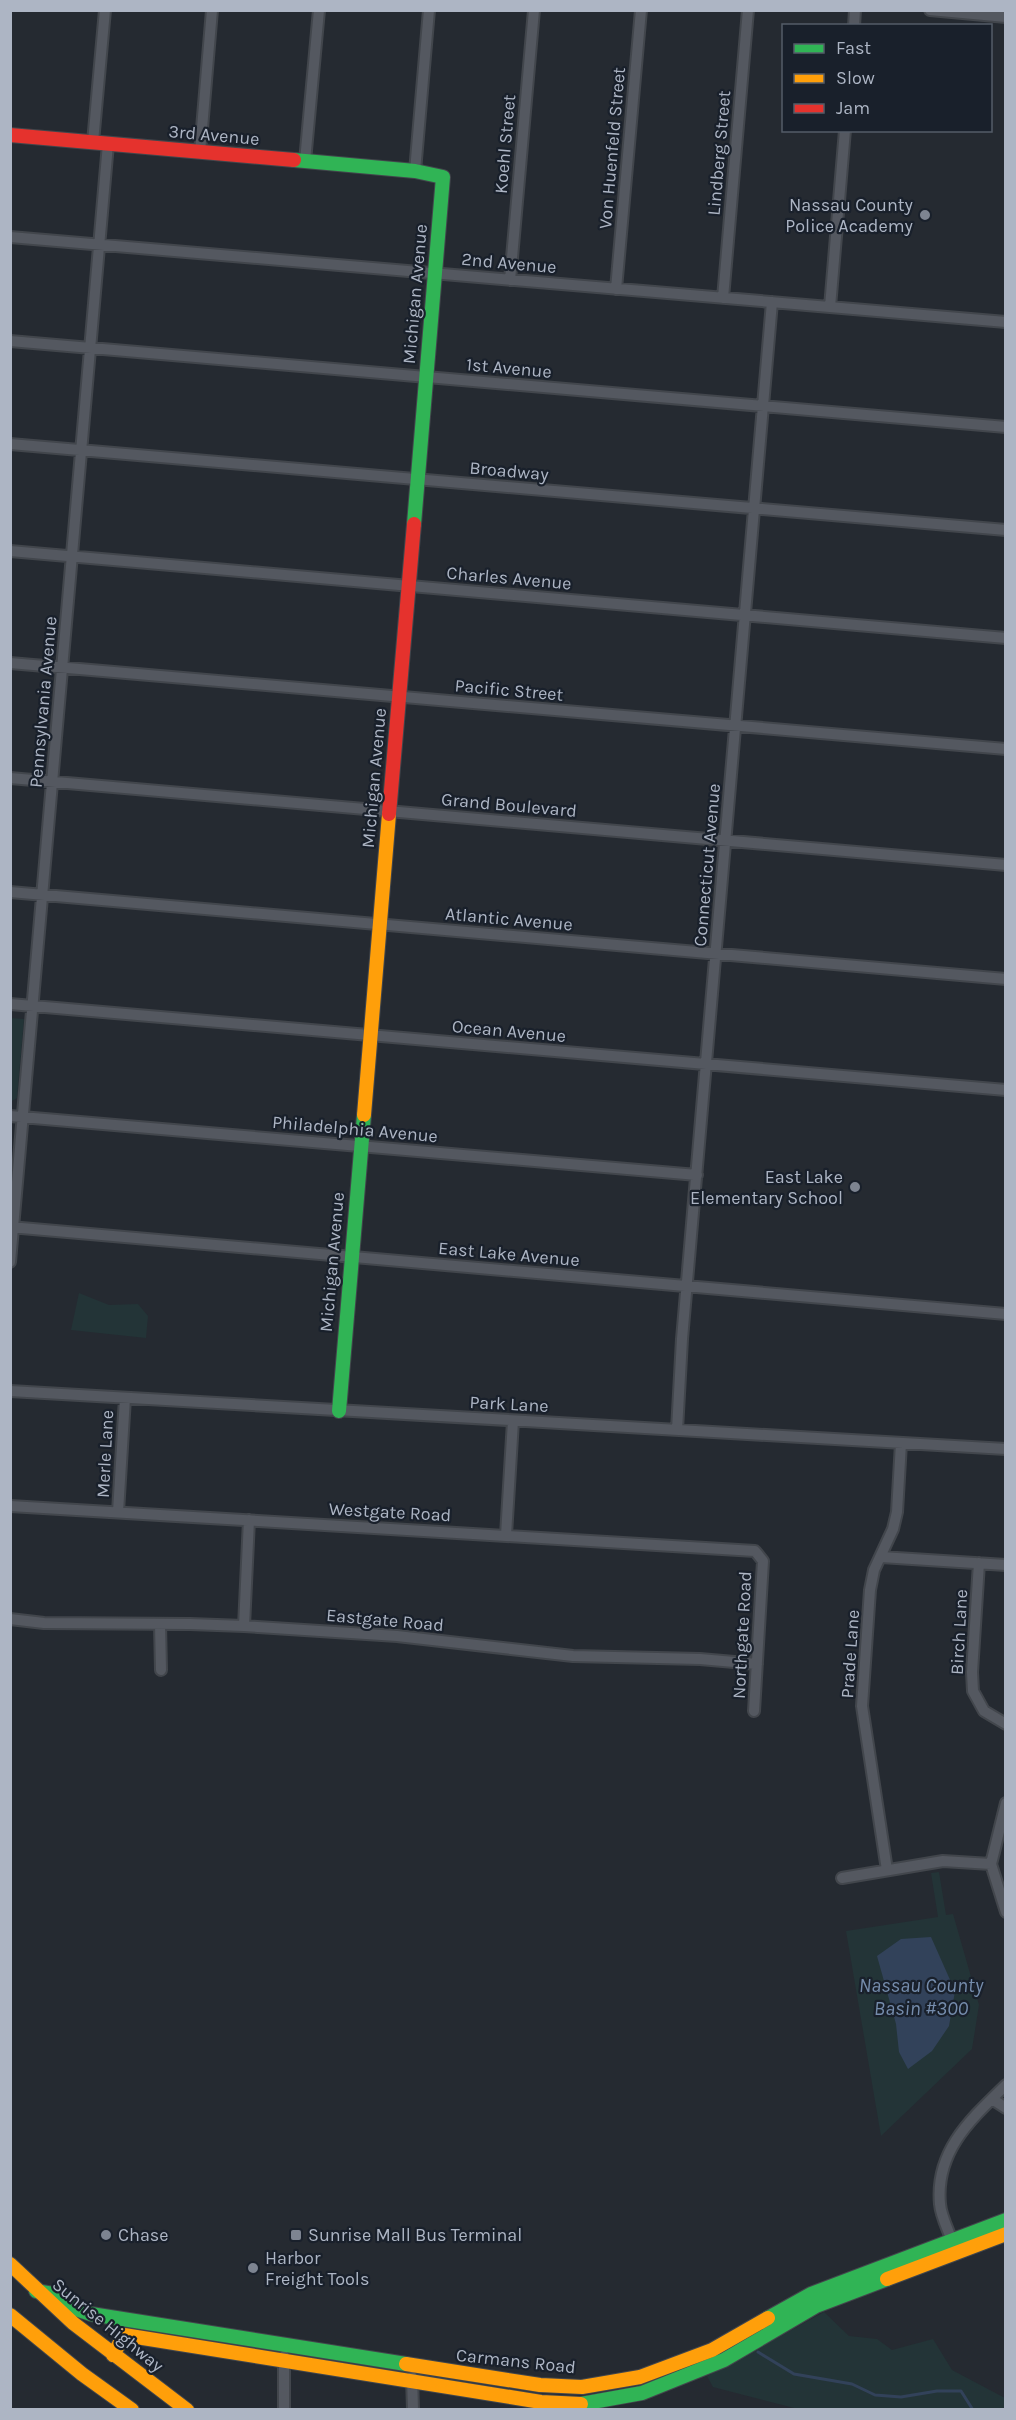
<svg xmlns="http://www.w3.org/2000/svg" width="1016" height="2420" viewBox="0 0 1016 2420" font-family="Karla,sans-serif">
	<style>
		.green { fill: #233437 }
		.water { fill: #32425a }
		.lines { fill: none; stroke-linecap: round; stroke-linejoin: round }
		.stream { stroke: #32425a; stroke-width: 3 }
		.street-casing { stroke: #42464c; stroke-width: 14 }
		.fast-casing { stroke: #42464c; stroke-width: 16 }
		.slow-casing { stroke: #42464c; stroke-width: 16 }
		.jam-casing { stroke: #42464c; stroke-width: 16 }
		.street { stroke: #545860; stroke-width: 10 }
		.fast { stroke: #30b455; stroke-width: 14 }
		.slow { stroke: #ff9f0a; stroke-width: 14 }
		.jam { stroke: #e5322d; stroke-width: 14 }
		.poi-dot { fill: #7d8491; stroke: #19202b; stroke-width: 2 }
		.labels { text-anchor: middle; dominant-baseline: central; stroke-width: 4.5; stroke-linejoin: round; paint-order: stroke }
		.street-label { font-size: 18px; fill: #adb5c4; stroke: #19202b }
		.poi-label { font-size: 18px; fill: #adb5c4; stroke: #19202b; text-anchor: start }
		.water-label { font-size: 20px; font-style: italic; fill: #758cac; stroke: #19202b }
	</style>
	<rect width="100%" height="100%" fill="#252a31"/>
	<path class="green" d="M10,1018L24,1019L17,1098L12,1101Z
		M79,1293L109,1305L138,1304L148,1316L146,1338L71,1330Z
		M939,1872L946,1915L953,1914L979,2005L972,2049L881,2136L846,1931L938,1917L931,1873Z
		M824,2312L849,2336L877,2339L892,2350L933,2339L952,2370L1005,2398V2409H798L713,2387L707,2376Z"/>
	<path class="water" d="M931,1937L955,1991L949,2026L932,2051L908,2069L899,2052L896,2024L877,1956L901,1939Z"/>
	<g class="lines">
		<path class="stream" d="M758,2352L794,2374L852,2384L875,2395L901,2397L937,2391H961L973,2410"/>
		<g class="street-casing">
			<path id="street" d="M930,10L1006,17
				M854,26L855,10
				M93,142L105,10
				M200,152L212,10
				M305,161L319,10
				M415,171L429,10
				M10,237L1006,322
				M510,280L534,10
				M616,289L641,10
				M723,298L748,10
				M830,307L845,130
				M10,341L1006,427
				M10,444L1006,530
				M10,551L1006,638
				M10,663L1006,749
				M10,778L1006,865
				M10,892L1006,979
				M10,1004L1006,1090
				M10,1116L697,1175
				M10,1227L1006,1314
				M10,1262L108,144
				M10,1391L1006,1449
				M677,1430L682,1339L772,302
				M10,1506L755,1551L763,1561L754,1711
				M118,1512L125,1398
				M506,1535L513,1421
				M881,1557L1006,1565
				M979,1563L972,1672L973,1691L984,1711L1006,1724
				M10,1619L44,1623L190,1624L244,1626L397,1636L573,1656L700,1659L757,1664
				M160,1624L161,1670
				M244,1626L249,1520
				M1006,1803L991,1864L1006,1912
				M887,1870L862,1706L870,1590L874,1570L893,1529L897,1512L901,1443
				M842,1878L943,1861L991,1864
				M992,2099L1006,2108
				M953,2244C949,2231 941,2217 940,2204C935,2151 971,2119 1006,2085
				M284,2356V2410
				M412,2377L413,2410"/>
		</g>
		<g class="fast-casing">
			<path id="fast" d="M294,160L415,171L443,177L414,524
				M339,1411L364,1115
				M36,2291L59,2295L76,2309L91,2314L406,2364
				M768,2318L811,2294L1006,2220
				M581,2404L642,2393L724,2360L816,2306L887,2279"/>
		</g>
		<g class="slow-casing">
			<path id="slow" d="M364,1115L389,814
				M10,2264L73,2323L187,2410
				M887,2279L1006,2234
				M10,2315L82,2374L132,2410
				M113,2355L124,2335L541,2402L581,2404
				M406,2364L540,2385L582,2387L640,2377L712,2350L768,2318"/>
		</g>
		<g class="jam-casing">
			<path id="jam" d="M10,135L294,160
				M389,814L414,524"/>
		</g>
		<use href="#street" class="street"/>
		<use href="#fast" class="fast"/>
		<use href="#slow" class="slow"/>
		<use href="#jam" class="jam"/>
	</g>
	<g class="poi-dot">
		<circle cx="925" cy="215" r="6"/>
		<circle cx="855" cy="1187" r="6"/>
		<circle cx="106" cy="2235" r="6"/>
		<rect x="290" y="2229" width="12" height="12" rx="3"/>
		<circle cx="253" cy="2268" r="6"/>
	</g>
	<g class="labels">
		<g class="street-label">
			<text transform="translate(214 135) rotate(5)">3rd Avenue</text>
			<text transform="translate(505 144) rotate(-85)">Koehl Street</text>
			<text transform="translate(612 148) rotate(-85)">Von Huenfeld Street</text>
			<text transform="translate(719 153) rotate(-85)">Lindberg Street</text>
			<text transform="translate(509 263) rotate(5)">2nd Avenue</text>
			<text transform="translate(415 294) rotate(-85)">Michigan Avenue</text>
			<text transform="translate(509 368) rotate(5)">1st Avenue</text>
			<text transform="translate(509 471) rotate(5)">Broadway</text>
			<text transform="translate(509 578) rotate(5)">Charles Avenue</text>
			<text transform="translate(509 690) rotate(5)">Pacific Street</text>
			<text transform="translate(43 702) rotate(-85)">Pennsylvania Avenue</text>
			<text transform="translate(374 778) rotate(-85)">Michigan Avenue</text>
			<text transform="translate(509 805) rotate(5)">Grand Boulevard</text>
			<text transform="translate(707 865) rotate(-85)">Connecticut Avenue</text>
			<text transform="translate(509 919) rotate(5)">Atlantic Avenue</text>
			<text transform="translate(509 1031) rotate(5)">Ocean Avenue</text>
			<text transform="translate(355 1129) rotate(5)">Philadelphia Avenue</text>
			<text transform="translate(509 1254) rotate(5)">East Lake Avenue</text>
			<text transform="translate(332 1262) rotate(-85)">Michigan Avenue</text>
			<text transform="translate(509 1404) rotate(3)">Park Lane</text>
			<text transform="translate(105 1454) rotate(-87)">Merle Lane</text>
			<text transform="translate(390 1512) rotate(3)">Westgate Road</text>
			<text transform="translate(385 1620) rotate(5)">Eastgate Road</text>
			<text transform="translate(959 1632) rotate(-87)">Birch Lane</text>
			<text transform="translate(742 1635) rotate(-87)">Northgate Road</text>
			<text transform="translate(850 1654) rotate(-86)">Prade Lane</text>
			<text transform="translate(108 2325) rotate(39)">Sunrise Highway</text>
			<text transform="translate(516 2361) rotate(6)">Carmans Road</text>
		</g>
		<g class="poi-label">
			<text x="913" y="205" text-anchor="end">Nassau County<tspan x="913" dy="21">Police Academy</tspan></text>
			<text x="843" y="1177" text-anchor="end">East Lake<tspan x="843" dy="21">Elementary School</tspan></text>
			<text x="118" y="2235">Chase</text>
			<text x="308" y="2235">Sunrise Mall Bus Terminal</text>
			<text x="265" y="2258">Harbor<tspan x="265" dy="21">Freight Tools</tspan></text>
		</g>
		<g class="water-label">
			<text x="921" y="1985">Nassau County<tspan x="921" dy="23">Basin #300</tspan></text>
		</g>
	</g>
	<rect width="1016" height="2420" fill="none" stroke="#adb5c4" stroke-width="24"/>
	<rect x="782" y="24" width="210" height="108" fill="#19202b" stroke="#545c68" stroke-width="1.5"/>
	<rect x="794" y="44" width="30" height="9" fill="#30b455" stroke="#545c68" stroke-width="1.5"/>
	<text x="836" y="54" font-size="18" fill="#adb5c4">Fast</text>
	<rect x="794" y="74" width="30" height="9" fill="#ff9f0a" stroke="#545c68" stroke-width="1.5"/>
	<text x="836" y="84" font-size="18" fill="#adb5c4">Slow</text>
	<rect x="794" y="104" width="30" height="9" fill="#e5322d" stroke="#545c68" stroke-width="1.5"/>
	<text x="836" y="114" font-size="18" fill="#adb5c4">Jam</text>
</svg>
